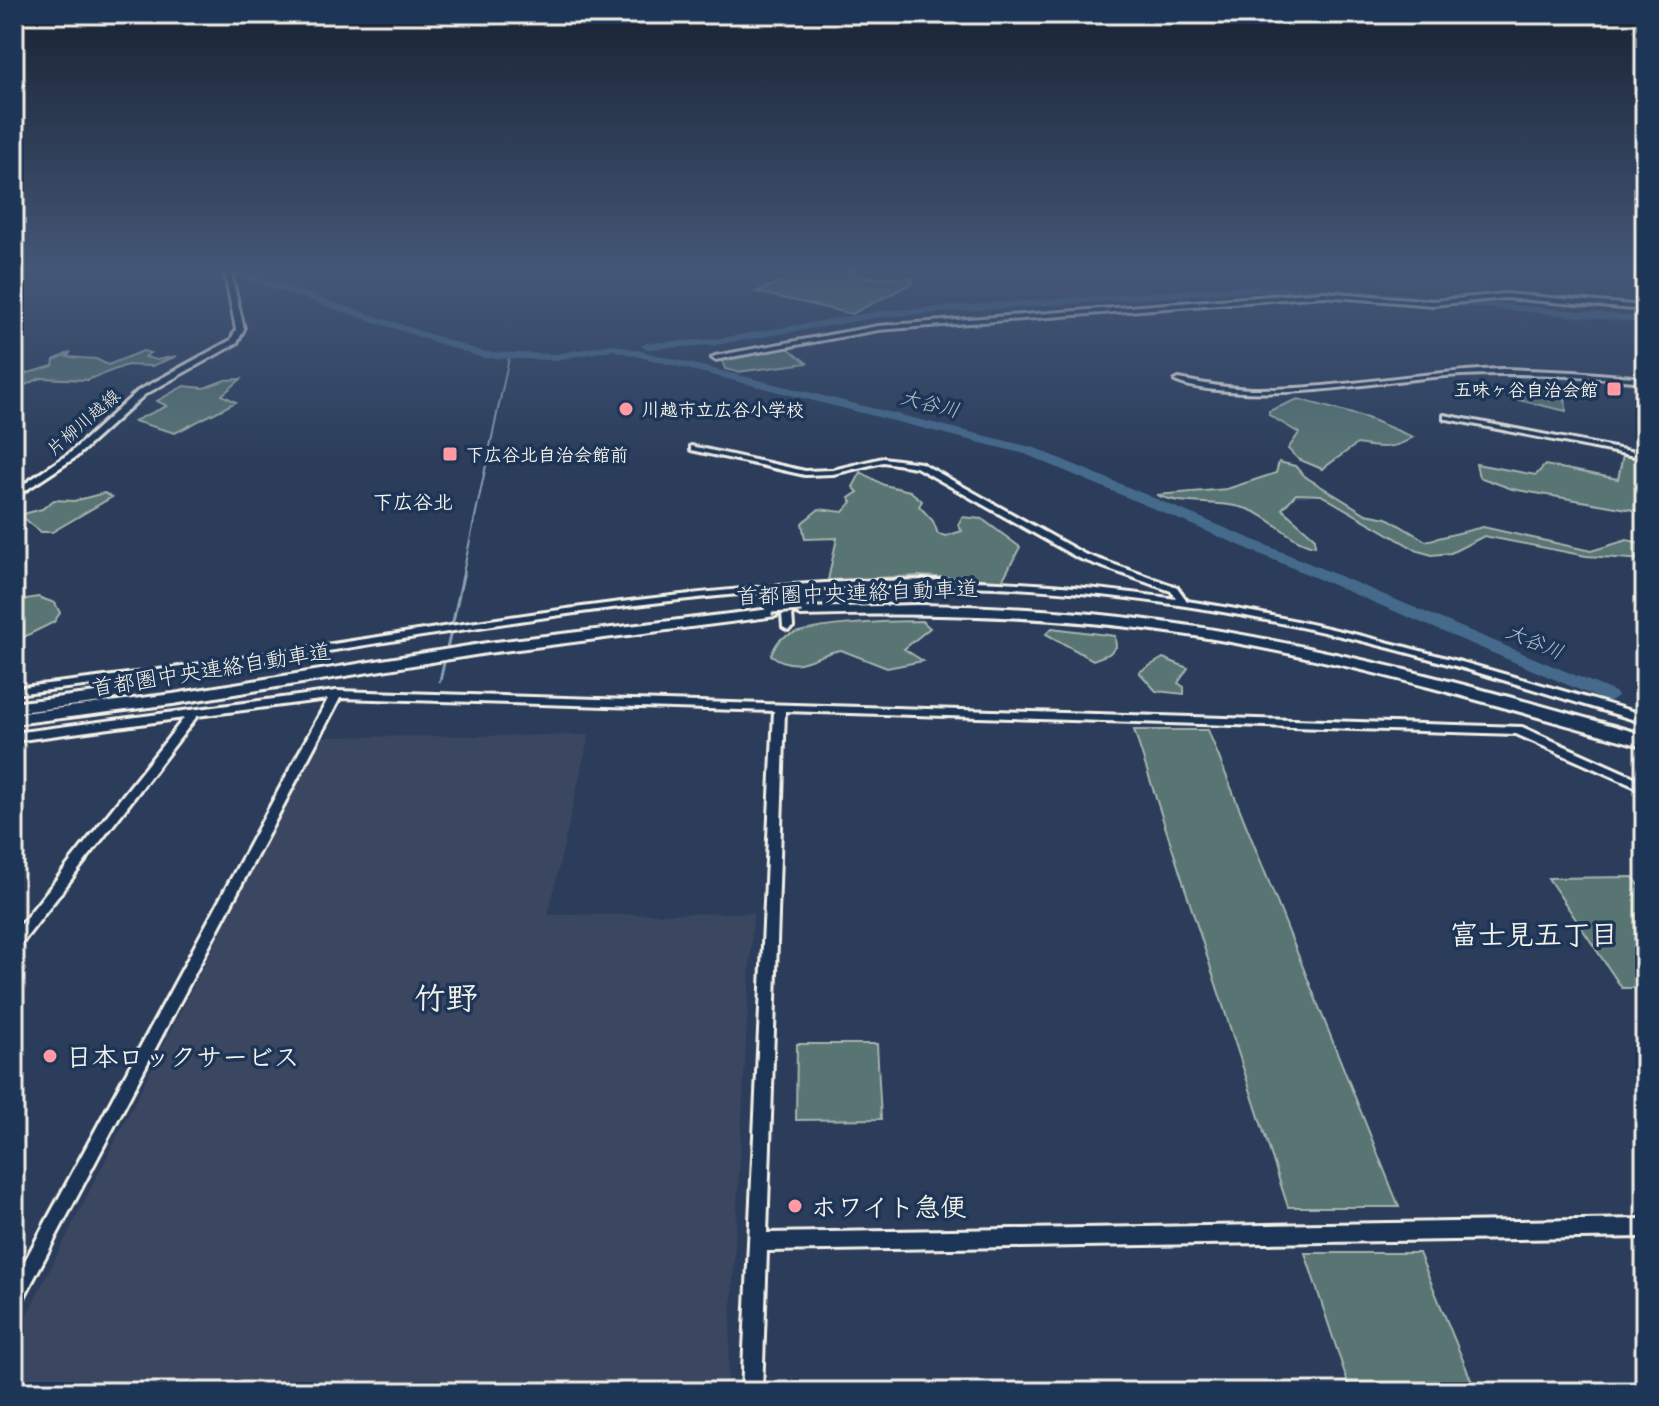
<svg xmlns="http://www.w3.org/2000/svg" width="1659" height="1406" viewBox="0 0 1659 1406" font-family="Delius,'Klee One',sans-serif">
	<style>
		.built { fill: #3b4760 }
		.green { fill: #587573; stroke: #a6b3ae; stroke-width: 2 }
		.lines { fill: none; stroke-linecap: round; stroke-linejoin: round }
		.stream-far1 { stroke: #8aa1b1; stroke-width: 2 }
		.stream { stroke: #8aa1b1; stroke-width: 3 }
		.river { fill: #446b8c; fill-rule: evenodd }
		.tertiary-casing { stroke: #f4f1e8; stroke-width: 6 }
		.secondary-casing { stroke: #f4f1e8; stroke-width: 6 }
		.motorway-casing { stroke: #f4f1e8; stroke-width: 6 }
		.tertiary { fill: #1d3557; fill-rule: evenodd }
		.secondary { fill: #1d3557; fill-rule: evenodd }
		.motorway { fill: #1d3557; fill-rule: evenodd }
		.motorway-bridge-casing { stroke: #f4f1e8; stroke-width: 21; stroke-linecap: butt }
		.motorway-bridge { stroke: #1d3557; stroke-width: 15 }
		.poi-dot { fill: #ff9aa2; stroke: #1d3557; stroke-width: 3 }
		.labels { text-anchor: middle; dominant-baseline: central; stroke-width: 7; stroke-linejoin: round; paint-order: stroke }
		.far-poi-label { font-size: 18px; font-weight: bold; fill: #f4f1e8; stroke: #1d3557; text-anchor: start }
		.far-street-label { font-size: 18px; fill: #f4f1e8; stroke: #1d3557 }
		.far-water-label { font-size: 20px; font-style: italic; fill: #b6c2c8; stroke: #1d3557 }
		.far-neighbourhood-label { font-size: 20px; font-weight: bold; fill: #f4f1e8; stroke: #1d3557 }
		.street-label { font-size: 22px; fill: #f4f1e8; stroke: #1d3557 }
		.near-poi-label { font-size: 26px; font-weight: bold; fill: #f4f1e8; stroke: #1d3557; text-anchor: start }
		.near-neighbourhood-label { font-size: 28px; font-weight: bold; fill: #f4f1e8; stroke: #1d3557 }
		.near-quarter-label { font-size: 32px; font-weight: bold; fill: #f4f1e8; stroke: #1d3557 }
	</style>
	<rect width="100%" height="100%" fill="#2b3d5b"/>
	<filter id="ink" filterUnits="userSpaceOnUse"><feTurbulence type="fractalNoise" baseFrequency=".0125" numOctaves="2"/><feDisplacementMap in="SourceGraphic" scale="16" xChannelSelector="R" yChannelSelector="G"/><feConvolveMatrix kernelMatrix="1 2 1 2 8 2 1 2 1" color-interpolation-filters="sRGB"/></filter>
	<g filter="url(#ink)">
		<path class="built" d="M1379,269H1485L1487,287L1468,293L1443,295L1399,290L1377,281Z
			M589,735L548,915L753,913L727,1392H14V1340L320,737Z"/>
		<path class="green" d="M808,269H857L852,274C873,281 891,275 912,279L913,283L852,314L756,292Z
			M785,346L807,363L737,372L725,369L721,358Z
			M143,351L150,353L145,357L157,360L177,356L152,366L127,365L87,380L41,378L14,390V377L53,366L54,360L71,352L67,357L96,359L108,365Z
			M241,379L222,395L236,402L175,433L134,421L167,406L157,401L184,386L204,388L225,380Z
			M1525,385L1565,394L1566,411L1510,398Z
			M1298,399L1367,418L1413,437C1395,450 1379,448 1357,444L1322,469L1298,459L1288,449L1299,433L1269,415V411Z
			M1623,455L1645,459V512L1512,489L1479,477L1476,464L1536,475L1545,465L1618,479Z
			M1279,462L1295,466L1304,476L1366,514L1387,518L1426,541L1483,527L1591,551L1627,540L1645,544V560L1586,556L1484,536L1451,553L1432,555L1418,551L1321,495L1296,494L1282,509L1315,538V546C1288,541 1275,519 1250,510C1220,499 1185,507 1157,495L1227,489L1276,473Z
			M861,472L884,485L910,491L922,501L919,506L933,521L938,534L946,536L962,531L958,525L962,517L982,519L1020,547L1002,581L920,576L828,580L837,538L805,539L802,523L819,509L843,512L852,502L849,498L858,492L853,487Z
			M104,493L112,497L52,532H41L20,515L42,509L54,500L74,501Z
			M38,597L55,603L60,613L54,622L14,642V601Z
			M922,621L930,628L904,649L923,661L887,668L841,650C813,654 800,675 771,655C774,649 776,643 781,639C801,624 894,621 922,621Z
			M1052,628L1115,636L1116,647L1109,654L1093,660L1046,634Z
			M1163,658L1188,668L1178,683L1184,687V694L1156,691L1139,672Z
			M1134,730H1208L1399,1207H1288Z
			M1633,877L1645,893V988H1622L1548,878Z
			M797,1044H877L881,1119L796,1120Z
			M1305,1253H1419L1476,1392H1351Z"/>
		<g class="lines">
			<path class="stream-far1" d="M463,573L509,358"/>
			<path class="stream" d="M440,681L464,571"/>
			<path class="river" d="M206,269L240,271L484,352L556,354L612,344L1035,448L1615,692L1618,696L1609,702L1603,700L1025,454L612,350L556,360L483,358L235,276Z
				M1240,286L1335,288L1645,317V323L1335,294L1240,292L880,317L715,345L647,349L641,346L647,343L715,339L880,311Z"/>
			<g class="tertiary-casing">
				<path id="tertiary" d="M1323,292L1433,301L1505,294L1645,306V310L1505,298L1433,305L1323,296L878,330L715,360L712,358L715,356L878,326Z
					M1504,369L1574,372L1645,378V382C1584,376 1523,372 1461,375C1384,379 1307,398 1229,391C1212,390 1191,388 1175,381L1179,379C1203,384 1227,388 1252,389C1337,390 1420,371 1504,369Z
					M1444,415L1645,454V458L1447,419H1444Z
					M691,446L805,471L833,470L883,458L921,463L1084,554L1177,587L1187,601C1343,624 1494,671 1645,715V723C1560,698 1476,670 1390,648C1261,615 1129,593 996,587C746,576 499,625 253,663C174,676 94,685 14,694V688C92,679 171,669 248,657C440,628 631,594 825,583C942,576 1060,582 1176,599L1171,591L1078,558L916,467L883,462L833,474L805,475L691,450Z
					M786,597L791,600L793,627L788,630L783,627L781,600Z
					M336,691L1522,727L1645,782V791L1516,734L785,711L767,1233L1645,1219V1237L767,1251L762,1392H742L774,711L340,698L20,1305L14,1308V1281L328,699L197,716L19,947L14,949V933L184,718L14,741V733Z"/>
			</g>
			<g class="secondary-casing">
				<path id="secondary" d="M224,269H230L244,329L237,343L144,395L76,457L14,498V491L70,453L138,391L231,340L236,329Z"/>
			</g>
			<g class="motorway-casing">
				<path id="motorway" d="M917,605C1004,606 1091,612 1177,624C1336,648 1491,691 1645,735V747C1490,704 1335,656 1175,633C1051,615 927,612 801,616L794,612L801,608Z
					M771,609L776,610L778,613L776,616L487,653L173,704L14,724V714L173,694L487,643Z
					M96,693L102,694L104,698L102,702L20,712L14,710V703L20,702Z"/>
			</g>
			<use href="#tertiary" class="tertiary"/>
			<use href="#secondary" class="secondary"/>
			<use href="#motorway" class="motorway"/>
			<g class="motorway-bridge-casing">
				<path id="motorway-bridge" d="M771,605L801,603"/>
			</g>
			<use href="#motorway-bridge" class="motorway-bridge"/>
		</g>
	</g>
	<linearGradient id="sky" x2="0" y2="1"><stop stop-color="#182232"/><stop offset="0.58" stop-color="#445777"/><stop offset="1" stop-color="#445777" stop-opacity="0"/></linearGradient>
	<rect width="1659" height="465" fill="url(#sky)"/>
	<g class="poi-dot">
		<rect x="1606" y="381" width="16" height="16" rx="4"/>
		<circle cx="626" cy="409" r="8"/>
		<rect x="442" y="446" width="16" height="16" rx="4"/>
		<circle cx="50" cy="1056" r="8"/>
		<circle cx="795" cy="1206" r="8"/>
	</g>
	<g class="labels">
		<g class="far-poi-label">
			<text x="1598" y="389" text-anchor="end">五味ヶ谷自治会館</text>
			<text x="642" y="409">川越市立広谷小学校</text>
			<text x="466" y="454">下広谷北自治会館前</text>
		</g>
		<g class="far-street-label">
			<text transform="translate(83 422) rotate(-41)">片柳川越線</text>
		</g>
		<g class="far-water-label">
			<text transform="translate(930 403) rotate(14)">大谷川</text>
			<text transform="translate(1535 641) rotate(23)">大谷川</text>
		</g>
		<g class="far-neighbourhood-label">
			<text x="413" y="501">下広谷北</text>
		</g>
		<g class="street-label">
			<text transform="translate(857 592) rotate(-2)">首都圏中央連絡自動車道</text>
			<text transform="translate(211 669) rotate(-9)">首都圏中央連絡自動車道</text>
		</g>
		<g class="near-poi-label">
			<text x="66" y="1056">日本ロックサービス</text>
			<text x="811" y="1206">ホワイト急便</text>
		</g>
		<g class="near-neighbourhood-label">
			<text x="1534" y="934">富士見五丁目</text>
		</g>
		<g class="near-quarter-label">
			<text x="446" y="997">竹野</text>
		</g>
	</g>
	<rect width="1659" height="1406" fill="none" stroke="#1d3557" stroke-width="48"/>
	<rect x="24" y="24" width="1611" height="1358" fill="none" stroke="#f4f1e8" stroke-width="3" filter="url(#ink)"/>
</svg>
